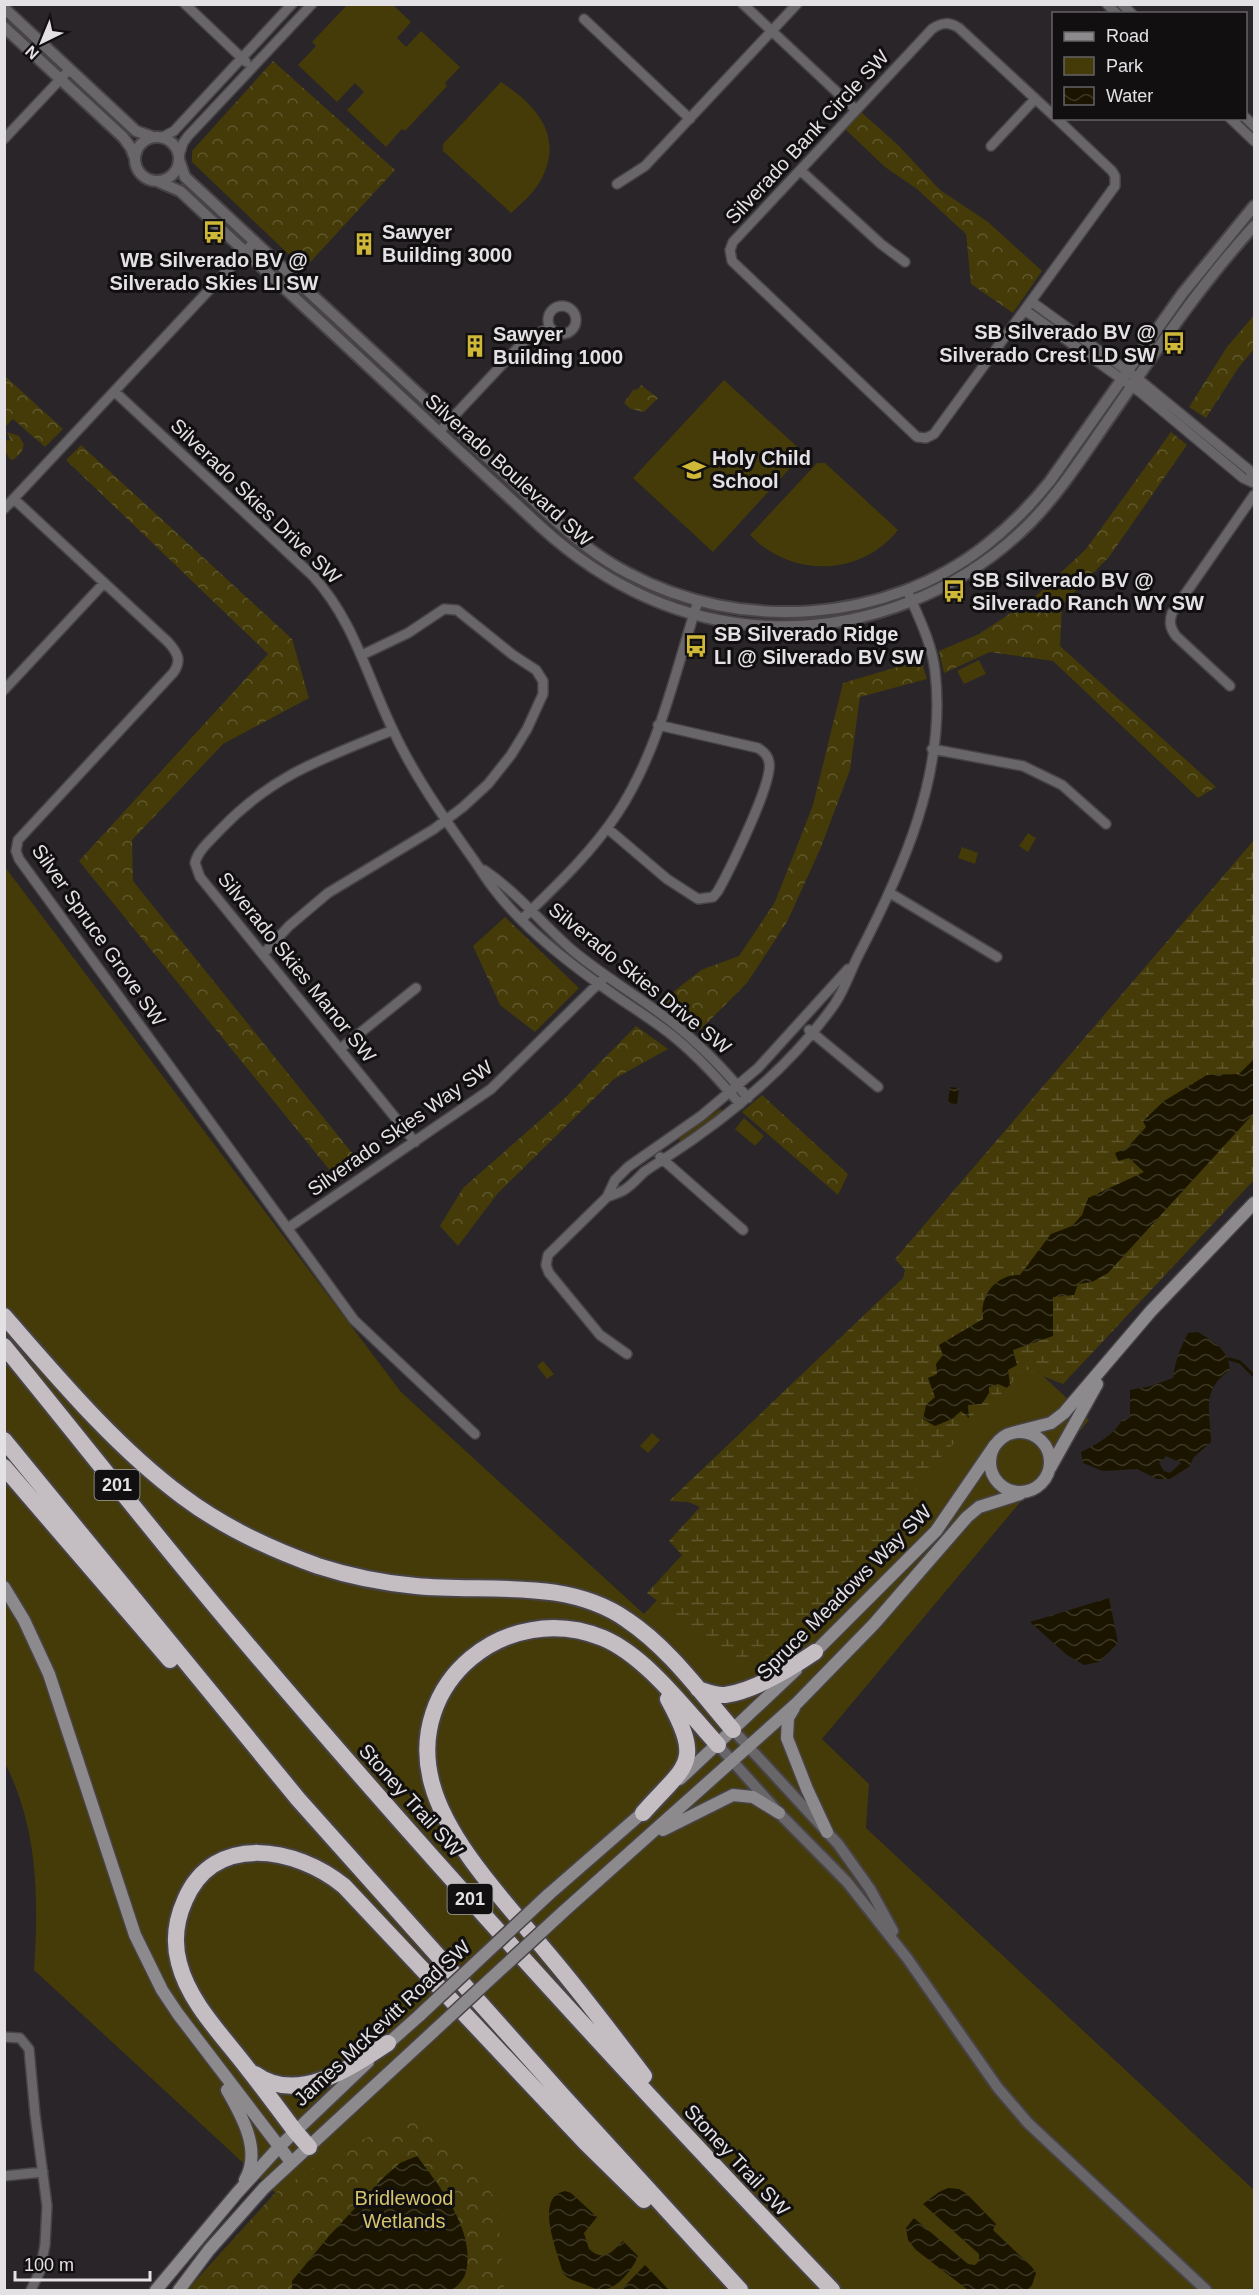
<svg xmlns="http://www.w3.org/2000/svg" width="1259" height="2295" viewBox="0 0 1259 2295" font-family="Arial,sans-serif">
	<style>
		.green { fill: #443b09 }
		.forest { fill: url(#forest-crowns) }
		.wetland { fill: url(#wetland-marsh) }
		.water { fill: url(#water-waves); fill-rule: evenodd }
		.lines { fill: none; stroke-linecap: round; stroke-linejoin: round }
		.stream { stroke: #1b1500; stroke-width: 3 }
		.minor-casing { stroke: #474346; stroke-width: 12 }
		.tertiary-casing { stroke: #474346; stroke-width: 14 }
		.secondary-casing { stroke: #474346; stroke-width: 15 }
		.motorway-casing { stroke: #474346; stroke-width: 20 }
		.minor { stroke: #686668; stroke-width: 9 }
		.tertiary { stroke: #686668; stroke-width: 10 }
		.secondary { stroke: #8d8a8d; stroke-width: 12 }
		.motorway { stroke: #c4bec3; stroke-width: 16 }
		.secondary-bridge-casing { stroke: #474346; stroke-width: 15; stroke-linecap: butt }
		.secondary-bridge { stroke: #8d8a8d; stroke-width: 12 }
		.labels { text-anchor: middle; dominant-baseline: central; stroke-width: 6; stroke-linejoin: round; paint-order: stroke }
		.shield { fill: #110f10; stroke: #a5a2a4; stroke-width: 1.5 }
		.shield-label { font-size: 18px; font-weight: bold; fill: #e4e1e4 }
		.street-label { font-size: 20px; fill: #e4e1e4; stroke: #110f10 }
		.poi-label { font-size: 20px; font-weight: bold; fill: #e4e1e4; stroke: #110f10; text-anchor: start }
		.park-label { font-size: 20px; fill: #d5c46c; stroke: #110f10 }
	</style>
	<defs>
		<pattern id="forest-crowns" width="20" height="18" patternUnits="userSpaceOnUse" patternTransform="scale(1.5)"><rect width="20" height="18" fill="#443b09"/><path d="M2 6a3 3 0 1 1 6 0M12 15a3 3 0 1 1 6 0" fill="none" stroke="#5f572d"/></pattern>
		<pattern id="wetland-marsh" width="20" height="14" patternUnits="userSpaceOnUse" patternTransform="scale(1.5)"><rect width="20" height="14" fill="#443b09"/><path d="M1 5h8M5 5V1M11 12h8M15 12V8" fill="none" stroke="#5f572d"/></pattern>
		<pattern id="water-waves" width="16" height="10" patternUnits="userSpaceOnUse" patternTransform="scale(1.5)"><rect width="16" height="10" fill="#1b1500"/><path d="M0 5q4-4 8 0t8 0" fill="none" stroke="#3c3725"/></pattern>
	</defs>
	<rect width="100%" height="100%" fill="#292528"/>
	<path class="green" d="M392,4L411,22L397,38L406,47L421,31L460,67L445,83L447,86L405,131L402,129L386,147L347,110L364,92L355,83L337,102L298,65L316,46L312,42L347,5Z
		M501,82C535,104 564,135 542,178C535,192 522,203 511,213L443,151V144Z
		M724,380L804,453L713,552L633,478Z
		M817,463H825L898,530C861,577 791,578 750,535Z
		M979,660L986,674L964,684L957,671Z
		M1028,833L1036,838L1028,852L1019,846Z
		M962,847L978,853L975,864L958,858Z
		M5,867L401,1392L644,1614L948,1288L1084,1414L1089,1420L822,1739L869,1784L866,1828L1254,2190V2290H381L34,1970C39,1898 38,1829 5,1763Z
		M720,1109L723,1111L680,1142L679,1139Z
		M744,1118L764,1136L755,1146L735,1129Z
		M543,1361L554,1374L547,1379L537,1366Z
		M652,1433L660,1440L648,1453L640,1446Z"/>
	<path class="forest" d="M273,61L395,170L304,269L192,162V151Z
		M861,112L899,146L940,190L988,222L1042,271L1013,313L971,284L966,234L917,189L885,167L845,129Z
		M1254,315V349L1239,367L1206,418L1189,407L1227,347Z
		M4,375L63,429L45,447L13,419L5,427Z
		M641,385L658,398L644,412L631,409L624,403L633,390L638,389Z
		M7,432L19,436L24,445L21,453L13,460L10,459L5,451V439L8,441L10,439Z
		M1171,432L1187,445L1109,557L1062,605L1060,646L1216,787L1198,798L1053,661L990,652L944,673L939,651L979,634L1035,597L1086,549Z
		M81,445L292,639L309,698L223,744L132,840L133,881L361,1164L336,1178L79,861L268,654L66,460Z
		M921,660L927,679L860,697L850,770L821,847L788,920L747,983L700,1030L662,1001L701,970L739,956L775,902L813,805L843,683Z
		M505,917L579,988L535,1032L500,1005L473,946Z
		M636,1026L668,1049L614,1079L498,1193L458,1246L440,1226L463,1188L563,1100Z
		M762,1095L848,1174L838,1195L742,1112Z
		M414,2116L464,2152L497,2202L504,2290H187L275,2193L336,2152Z"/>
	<path class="wetland" d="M1254,840V1180L1063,1384L1025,1369L914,1485L930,1502L860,1585L783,1646L763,1659L740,1661L717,1651L684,1621L647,1593L682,1555L669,1541L700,1507L688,1502L669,1501L903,1278L905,1270L895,1259Z"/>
	<path class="water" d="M1254,1059V1113L1108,1273L1092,1282L1078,1284L1074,1295L1053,1297V1336L1013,1350L1017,1365L1008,1370L1010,1385L1007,1388L998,1384L989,1387V1393L982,1404L968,1405L969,1418L961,1411L952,1419L935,1426L923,1419L926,1405L935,1397L928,1378L937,1374L936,1364L943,1355L939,1345L983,1319C979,1296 996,1274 1020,1275L1051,1234L1072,1226L1082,1215L1088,1198L1144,1172L1129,1158L1118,1161L1115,1153L1127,1148L1146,1127L1143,1121L1164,1101L1207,1075L1239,1074Z
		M950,1087L959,1088L957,1104L948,1103Z
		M1198,1332C1215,1343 1228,1349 1230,1370C1201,1390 1210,1410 1211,1442L1193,1458L1190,1466L1170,1479H1157L1137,1469L1103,1471L1083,1463L1081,1452C1096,1445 1115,1434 1122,1420L1130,1418V1390L1151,1386L1173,1378C1175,1362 1180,1348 1188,1333ZM1166,1456L1181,1463L1170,1473L1164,1471L1159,1463Z
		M1109,1598L1118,1643L1099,1662L1084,1665L1067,1655L1030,1622Z
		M417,2156C440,2187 478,2233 465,2275C463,2280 457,2286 454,2290H292V2281L329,2236L383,2178L400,2163Z
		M948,2188L959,2189L967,2194L996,2224L993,2230L1032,2267L1036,2273L1032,2285L1027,2290H968L916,2250L908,2240L906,2228L914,2218L968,2264L975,2265L979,2261V2254L923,2204L939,2192Z
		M565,2191L571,2193L597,2217L584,2233L589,2249C604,2262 611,2253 623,2241L638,2256C634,2267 619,2287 606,2289C599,2291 590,2287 584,2284C576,2281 568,2280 563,2273C558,2253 533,2197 565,2191Z
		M645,2265L669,2290H621Z"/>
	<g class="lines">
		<path class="stream" d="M1229,1359L1240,1362L1254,1376"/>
		<g class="minor-casing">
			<path id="minor" d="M185,4L246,62
				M743,4L856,110
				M1107,4L1117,14
				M1122,4L1132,14
				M584,19L690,119
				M1054,116L959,28C949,22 942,22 932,29L733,242L730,250L732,261L917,437L926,438L934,434L1115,186V176L1112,171L1056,118
				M1230,118L1254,141
				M1246,118L1254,126
				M161,138L174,131L292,4
				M4,139L70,69
				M991,146L1035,99
				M179,156L183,143L188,136L312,4
				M800,170L881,244L905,262
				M617,184L645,166L797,4
				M1032,302L1137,378L1249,470L1254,477
				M548 320a14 14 0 1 1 28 0a14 14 0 1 1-28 0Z
				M1026,311L1140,392L1243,478L1254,483
				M115,392L313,576C354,621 366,674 392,728C413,774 442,815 471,856C479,867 486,879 494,889C521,925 569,963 606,989C628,1005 652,1019 673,1036C698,1056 719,1080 740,1104
				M439,432L528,337L550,328
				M14,499L168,642C178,653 182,661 173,673L18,840L16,851L19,859L354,1320L475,1434
				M4,509L255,241
				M1230,686L1176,636C1170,628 1169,622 1172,613L1254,495
				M4,690L104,583
				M393,730C324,758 272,775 220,830C211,840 198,850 195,863L200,877L415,1142
				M932,749L1023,766L1062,785L1106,824
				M607,828L667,879L698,899L713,897L718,891C729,871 774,781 769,762C768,755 763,751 758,748L658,725
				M484,870C517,892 542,924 572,950C603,976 638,996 669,1020C699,1043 724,1069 748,1098
				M890,893L997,957
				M522,919C556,886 591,853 617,814C659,751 675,672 698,601
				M263,954L289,926L328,893L434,829L463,807L488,784L511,755L527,729L543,694V681L536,670L513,655L457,610L444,609L408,633L362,655
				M809,1030L878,1087
				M340,1049L416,988
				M660,1157L743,1230
				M607,1197C612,1195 619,1193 624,1190C631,1186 638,1178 644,1172C651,1167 659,1162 667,1157C730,1116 790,1067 834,1005C844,991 850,972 858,956C903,870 947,771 935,671C932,643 918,616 907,590
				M288,1228L491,1089L606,976
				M627,1354L600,1335L549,1273L546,1265L548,1255L607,1197L615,1180L628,1167L701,1116L758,1068L848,969
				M4,2037L20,2038L29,2049L35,2114L47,2206L45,2245L40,2271L31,2290
				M4,2176L43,2172"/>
		</g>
		<g class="tertiary-casing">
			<path id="tertiary" d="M4,8L136,131L153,137
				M4,27L123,137L131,148L134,156
				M135 159a22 22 0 1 1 44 0a22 22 0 1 1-44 0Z
				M179,160L185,177L545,511C571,535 597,557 628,573C740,633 886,624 986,545C1010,526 1031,505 1050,481L1182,294L1254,206
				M159,182L180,191L541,527C605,585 681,622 768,626C865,630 961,592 1030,523C1062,490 1087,450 1113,413C1158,348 1201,284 1254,226
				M733,1730L838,1844L870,1889L893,1931
				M718,1745L779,1813L847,1882L907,1958L998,2088L1028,2123L1206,2290"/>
		</g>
		<g class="secondary-casing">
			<path id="secondary" d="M990 1462a30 30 0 1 1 60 0a30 30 0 1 1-60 0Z
				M1012,1433L1051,1423L1064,1413L1151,1311L1254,1203
				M1050,1468L1097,1384
				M4,1587L24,1620L49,1674L135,1935L162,1990L178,2014L291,2162
				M809,1658L936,1531L995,1445
				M794,1708L788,1718L787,1738L807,1789L827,1832
				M680,1779L796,1670
				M663,1830L733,1795L753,1797L779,1813
				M548,1895L649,1807
				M563,1912L797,1703L874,1624L967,1517L979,1507L1020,1494
				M383,2048L420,2015
				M227,2090C242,2116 262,2151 245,2180
				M156,2290L237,2193L279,2147L368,2062
				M179,2290L209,2250L264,2188L434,2031"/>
		</g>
		<g class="motorway-casing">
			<path id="motorway" d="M4,1316C59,1379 115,1446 182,1496C223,1527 270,1549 318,1566C349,1576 383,1583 416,1586C485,1593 566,1577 627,1620C669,1648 701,1693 733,1730
				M4,1346C80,1439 154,1534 231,1625C424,1854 626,2074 832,2290
				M4,1440L298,1799L563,2096L740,2290
				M4,1467L170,1660
				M698,1689C707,1692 716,1696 725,1695C755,1691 790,1669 815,1652
				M643,1813C686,1764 704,1765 668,1699
				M255,2074C297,2105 352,2067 388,2043
				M644,2076C613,2035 582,1994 549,1955C510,1907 448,1844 432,1784C404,1682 507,1599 603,1638C646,1656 686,1710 718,1745
				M309,2147L295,2131C279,2110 264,2089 248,2069C224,2037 189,2003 179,1963C173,1941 176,1920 185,1900C214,1832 296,1847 344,1886L585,2142L644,2200"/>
		</g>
		<use href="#minor" class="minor"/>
		<use href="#tertiary" class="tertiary"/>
		<use href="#secondary" class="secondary"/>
		<use href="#motorway" class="motorway"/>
		<g class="secondary-bridge-casing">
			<path id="secondary-bridge" d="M420,2015L548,1895
				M434,2031L563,1912"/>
		</g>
		<use href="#secondary-bridge" class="secondary-bridge"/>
	</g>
	<defs>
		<g id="bus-bare" transform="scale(1.8)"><path d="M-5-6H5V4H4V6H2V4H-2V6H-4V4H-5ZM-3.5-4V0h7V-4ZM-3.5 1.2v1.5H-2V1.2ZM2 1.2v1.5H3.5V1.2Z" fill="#cfb837" stroke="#110f10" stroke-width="2.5" paint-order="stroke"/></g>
		<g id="building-bare" transform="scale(1.8)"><path d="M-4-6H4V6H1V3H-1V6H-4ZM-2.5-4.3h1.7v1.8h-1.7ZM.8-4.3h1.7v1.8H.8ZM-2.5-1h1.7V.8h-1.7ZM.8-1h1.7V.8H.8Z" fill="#cfb837" stroke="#110f10" stroke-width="2.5" paint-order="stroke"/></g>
		<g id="school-bare" transform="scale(1.8)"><path d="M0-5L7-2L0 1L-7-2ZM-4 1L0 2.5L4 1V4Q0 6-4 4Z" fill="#cfb837" stroke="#110f10" stroke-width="2.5" paint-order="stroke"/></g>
	</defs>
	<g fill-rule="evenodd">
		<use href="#bus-bare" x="214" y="232"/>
		<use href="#building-bare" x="364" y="244"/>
		<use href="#bus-bare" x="1174" y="343"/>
		<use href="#building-bare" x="475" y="346"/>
		<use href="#school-bare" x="694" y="470"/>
		<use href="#bus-bare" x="954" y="591"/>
		<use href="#bus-bare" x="696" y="646"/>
	</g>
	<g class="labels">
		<g class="shield">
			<rect x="94.5" y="1470" width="45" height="30" rx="4.5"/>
			<rect x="447.5" y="1884" width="45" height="30" rx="4.5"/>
		</g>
		<g class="shield-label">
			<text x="117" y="1485">201</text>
			<text x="470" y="1899">201</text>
		</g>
		<g class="street-label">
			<text transform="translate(807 137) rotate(-47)">Silverado Bank Circle SW</text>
			<text transform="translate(509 470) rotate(42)">Silverado Boulevard SW</text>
			<text transform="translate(256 501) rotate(44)">Silverado Skies Drive SW</text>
			<text transform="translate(99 935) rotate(55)">Silver Spruce Grove SW</text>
			<text transform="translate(297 967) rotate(51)">Silverado Skies Manor SW</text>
			<text transform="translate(640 978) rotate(39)">Silverado Skies Drive SW</text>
			<text transform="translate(400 1128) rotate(-35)">Silverado Skies Way SW</text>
			<text transform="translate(844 1592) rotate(-45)">Spruce Meadows Way SW</text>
			<text transform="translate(411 1800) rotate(48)">Stoney Trail SW</text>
			<text transform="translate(382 2023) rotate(-43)">James McKevitt Road SW</text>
			<text transform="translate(737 2160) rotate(47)">Stoney Trail SW</text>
		</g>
		<g class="poi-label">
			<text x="382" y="232">Sawyer<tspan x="382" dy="23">Building 3000</tspan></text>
			<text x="214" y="260" text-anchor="middle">WB Silverado BV @<tspan x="214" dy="23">Silverado Skies LI SW</tspan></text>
			<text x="1156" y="332" text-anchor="end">SB Silverado BV @<tspan x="1156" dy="23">Silverado Crest LD SW</tspan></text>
			<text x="493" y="334">Sawyer<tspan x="493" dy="23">Building 1000</tspan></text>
			<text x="712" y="458">Holy Child<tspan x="712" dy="23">School</tspan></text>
			<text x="972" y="580">SB Silverado BV @<tspan x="972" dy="23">Silverado Ranch WY SW</tspan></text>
			<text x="714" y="634">SB Silverado Ridge<tspan x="714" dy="23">LI @ Silverado BV SW</tspan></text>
		</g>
		<g class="park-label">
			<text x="404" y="2198">Bridlewood<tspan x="404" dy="23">Wetlands</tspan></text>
		</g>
	</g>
	<rect width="1259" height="2295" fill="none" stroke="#e4e1e4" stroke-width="12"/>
	<rect x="1052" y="12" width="195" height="108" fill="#110f10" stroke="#656365" stroke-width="1.5"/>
	<rect x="1064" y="32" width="30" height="9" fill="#8d8a8d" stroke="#656365" stroke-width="1.5"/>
	<text x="1106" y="42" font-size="18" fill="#e4e1e4">Road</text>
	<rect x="1064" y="57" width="30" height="18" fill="#443b09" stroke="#656365" stroke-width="1.5"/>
	<text x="1106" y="72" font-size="18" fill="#e4e1e4">Park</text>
	<rect x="1064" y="87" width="30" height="18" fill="url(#water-waves)" stroke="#656365" stroke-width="1.5"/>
	<text x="1106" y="102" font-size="18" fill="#e4e1e4">Water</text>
	<g transform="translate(42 42) rotate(223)" stroke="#110f10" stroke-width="4.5" paint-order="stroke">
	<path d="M0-4.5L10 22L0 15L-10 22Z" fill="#e4e1e4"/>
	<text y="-9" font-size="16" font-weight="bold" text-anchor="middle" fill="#e4e1e4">N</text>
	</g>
	<path d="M15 2271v9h135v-9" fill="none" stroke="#e4e1e4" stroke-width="3"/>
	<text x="24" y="2271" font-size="18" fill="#e4e1e4" stroke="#110f10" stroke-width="4.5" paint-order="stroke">100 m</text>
</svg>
